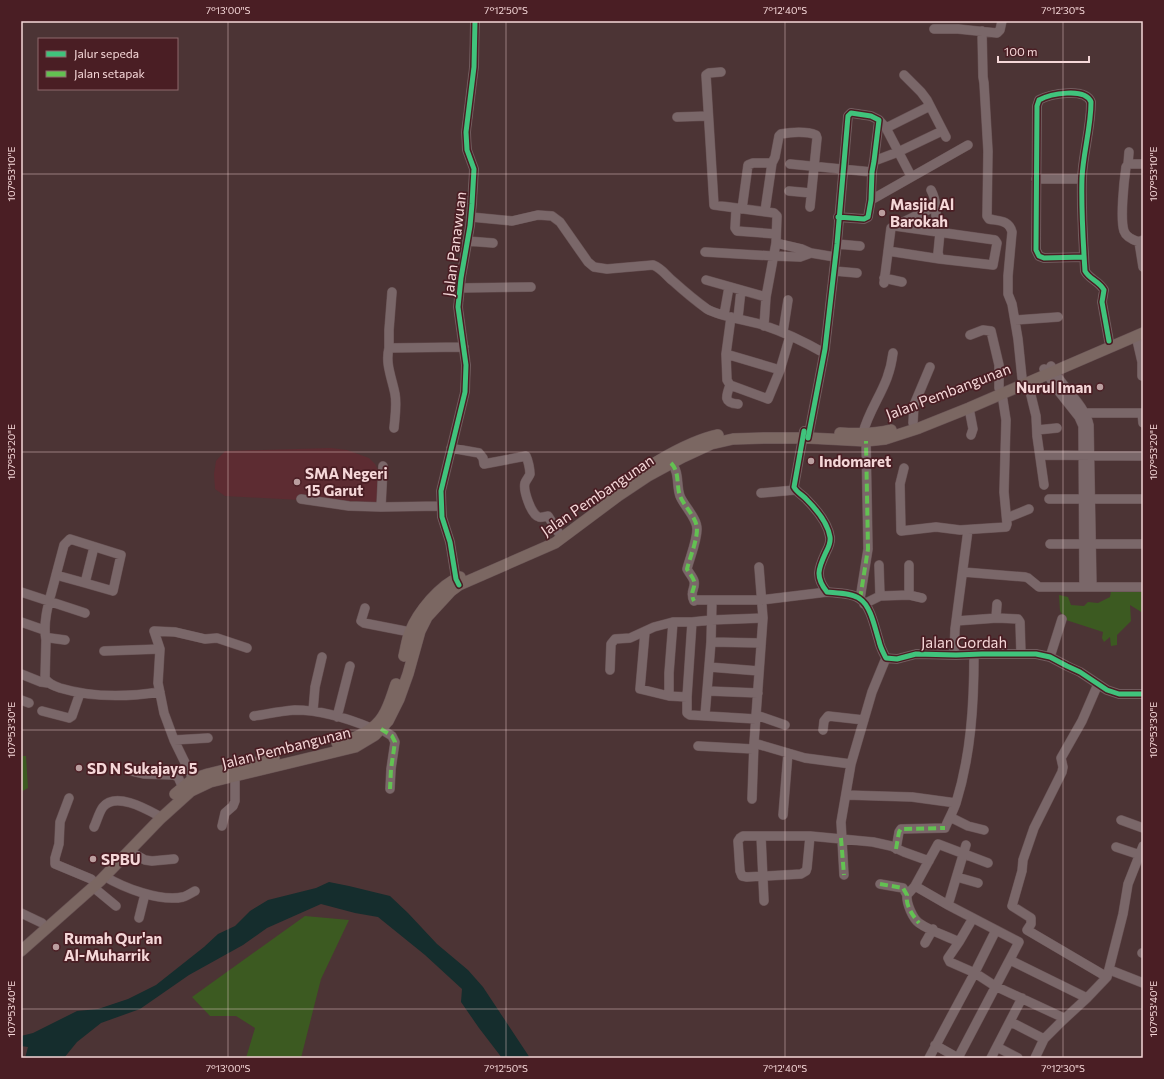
<svg xmlns="http://www.w3.org/2000/svg" width="1164" height="1079" viewBox="0 0 1164 1079" font-family="Commissioner,sans-serif">
	<style>
		.built { fill: #5d2c32 }
		.green { fill: #3c5a21 }
		.water { fill: #152d2d }
		.lines { fill: none; stroke-linecap: round; stroke-linejoin: round }
		.minor-casing { stroke: #675153; stroke-width: 10 }
		.major-casing { stroke: #675153; stroke-width: 12 }
		.minor { stroke: #7a6769; stroke-width: 9 }
		.major { stroke: #7b6762; stroke-width: 11 }
		.quiet { stroke: #63c152; stroke-width: 4; stroke-dasharray: 8 4; stroke-linecap: butt }
		.cycleway-casing { stroke: #4a1e24; stroke-width: 8 }
		.cycleway { stroke: #40c37c; stroke-width: 5 }
		.ticks { fill: none; stroke: #f5d7d8; stroke-width: 1; stroke-opacity: 0.45 }
		.poi-dot { fill: #ba9e9f; stroke: #4a1e24; stroke-width: 1.5 }
		.labels { text-anchor: middle; dominant-baseline: central; stroke-width: 3.5; stroke-linejoin: round; paint-order: stroke }
		.poi-label { font-size: 15px; font-weight: bold; fill: #f5d7d8; stroke: #4a1e24; text-anchor: start }
		.street-label { font-size: 15px; fill: #f5d7d8; stroke: #4a1e24 }
		.neatline { fill: none; stroke: #f5d7d8; stroke-width: 1.5 }
		.ticks-label { font-size: 10px; text-anchor: middle; fill: #f5d7d8 }
	</style>
	<rect width="100%" height="100%" fill="#4c3435"/>
	<path class="built" d="M331,448L347,450L369,458L375,464L378,470L381,494L379,502L375,504L225,496L215,489L214,474L216,461L225,451Z"/>
	<path class="green" d="M1143,590V613L1130,605L1131,621L1117,635V645L1111,646L1110,637L1104,642L1102,638L1103,632L1066,620L1060,611L1059,595L1068,597L1071,605L1084,606L1088,602L1098,603L1110,597L1111,591Z
		M21,756H26L28,788L21,792Z
		M305,916L349,920L321,979L301,1058H246L255,1028L236,1016H210L192,997Z"/>
	<path class="water" d="M329,882L349,886L390,896L408,913L437,944L468,970L483,987L530,1058H502L479,1028L461,1002L462,989L425,955L378,917L355,913L321,904L267,928L243,945L189,975L140,1009L101,1023L77,1042L64,1058H25L28,1047L21,1046V1036L33,1033L77,1011L98,1009L128,999L156,985L204,947L218,934L235,926L250,911L268,900L316,888Z"/>
	<g class="lines">
		<g class="minor-casing">
			<path id="minor" d="M934,29H958L997,33L1000,30L1002,21
				M982,31L983,77L984,83L988,151L987,216L989,219C999,221 1009,220 1012,232L1008,276V294L1012,304L1018,339L1022,378
				M721,72L709,73L706,75L714,205L774,213L777,216L776,243L766,297L764,326
				M904,75L921,92L927,100L946,137
				M677,117L708,116
				M879,120L886,128L911,176
				M886,128L930,106
				M874,161L898,152L942,131
				M790,164L872,172
				M1128,164L1129,152
				M1036,179H1082
				M931,190C938,203 936,217 935,231
				M789,191L811,193
				M871,200L968,145
				M736,209L735,228L737,231L776,234
				M742,209L748,165L753,163H772
				M765,211L772,163L775,157L779,136L781,134C791,132 807,131 816,135L817,138L810,207
				M471,217L512,221L538,215L552,216L560,222L588,262L594,267L607,269L653,265C663,269 666,276 674,282C684,291 696,301 707,309C721,317 747,320 763,325C784,332 805,342 824,353
				M895,226L936,206
				M1143,240L1139,242L1143,267
				M467,241L493,243
				M1139,242C1133,240 1126,237 1124,231C1120,219 1124,181 1126,167L1128,164H1143
				M776,243L802,249L811,253L835,257
				M837,244L860,246
				M888,251L940,259
				M705,252L774,256L800,257L811,253
				M1084,257L1044,258L1039,256L1036,250L1037,106L1039,100C1050,94 1085,87 1091,102C1091,128 1083,153 1082,178C1081,209 1083,240 1085,271C1089,279 1099,281 1104,290L1102,302L1109,341
				M834,271L857,273
				M884,278L902,282
				M706,280L766,297
				M884,283L891,228L895,226L995,240L997,243L993,265L940,259L938,253L940,232
				M460,288L531,287
				M724,315L729,287
				M731,317L726,354L780,370
				M738,318L741,290
				M1015,320L1058,317
				M783,332L788,300
				M970,335L983,330L991,331L999,365V388
				M1136,336L1142,362V376
				M389,348V330L392,292
				M726,354L727,380L730,385C726,396 723,403 738,404
				M1051,366C1061,387 1084,403 1089,425L1092,587
				M1044,369L1060,393L1079,417L1083,426L1084,587
				M1028,383L1036,416L1037,436L1044,485
				M730,385L768,399L780,370L790,336
				M969,408L973,429L971,435
				M1085,413H1143
				M1142,413L1143,423
				M913,423L914,405L930,367
				M394,428C395,417 397,405 395,394C392,378 385,364 389,348L464,347
				M1037,430L1057,428
				M804,431L794,487C797,493 803,495 807,500C816,509 828,524 830,537C831,543 828,548 826,552C818,569 815,577 827,592C837,593 853,593 860,599C871,606 875,629 879,641C880,647 883,652 886,658L897,659L916,654L956,655L982,654H1036L1050,657L1067,666L1080,672L1107,690L1119,694H1143
				M863,433C868,413 880,397 887,378C890,370 892,361 893,353
				M808,438L825,349L837,244L848,116L851,113L871,116L879,120L874,161L872,172L871,200L868,217L864,219L838,217
				M451,448L479,453L483,458L484,464L526,456C528,460 530,469 530,474C529,477 526,480 525,483C523,490 531,515 539,517C541,518 546,516 548,516L558,532
				M1040,455L1143,456
				M671,463C680,472 676,485 680,496C684,506 697,518 697,529C697,541 690,557 687,569C689,573 693,577 694,581C696,589 689,591 694,601L696,600H761L827,592
				M383,466L381,507L441,506
				M904,468L900,484L901,531L936,527L960,530L1006,527L1007,524L1004,492L1006,420L1002,394
				M761,493L795,490
				M301,499L349,506L381,507
				M1049,499H1143
				M1007,518L1029,509
				M1050,544H1143
				M879,565L880,596
				M909,565V595
				M759,567L763,618L754,743L805,758L851,764
				M963,572L1025,577L1028,578L1039,587H1143
				M56,575L64,545L70,539L121,555L113,591L85,583
				M459,584L456,579L450,542L442,517L441,491L465,392L466,365L458,307L461,278L470,226L472,204L474,169L467,150L466,132L474,67L475,21
				M21,592L85,613
				M860,599L868,549L866,441
				M864,604L880,596L909,595L922,598
				M997,604L996,617L997,618L1018,619L1020,622L1021,654
				M365,608L361,621L364,623L410,632
				M956,621L997,618
				M21,622L44,630
				M645,632L640,689L669,696L687,697L692,622
				M46,640C42,619 51,596 56,575L85,583L94,547
				M65,640L50,638L46,640L45,678C48,684 54,686 60,688C93,698 127,697 160,692
				M711,642L761,643
				M104,651L160,649
				M954,655L955,629L968,530
				M1050,657L1062,619
				M709,667L759,671
				M610,670L611,644L615,639L630,638L654,627L673,622H692L711,620L763,618
				M21,674L41,682L48,683
				M1098,684L1082,721L1061,758L1063,767L1062,772L1034,828L1023,860L1022,871L1012,906L1031,918V924L1027,930L1107,977
				M708,691L758,693
				M669,696V673L673,622
				M687,697V713L690,715L756,719
				M21,700L29,703
				M42,711L69,718L72,716L80,693
				M313,711L315,687L322,657
				M705,715L711,642L712,600
				M756,715L785,725
				M254,716C267,714 281,711 295,710C320,710 347,718 371,728
				M337,717L350,666
				M381,729L392,736L395,742L391,769L390,789
				M823,730L824,721L828,716L864,720
				M174,740L208,738
				M698,746L753,749
				M131,771L144,774L174,775L178,777L183,788
				M193,779L174,740L164,713L158,683L160,649L154,631L175,632L205,639L217,638L247,648
				M846,795L912,797L956,803
				M69,798L60,822L59,844L55,858V864L91,879L96,884
				M752,799L754,743
				M783,815L788,753
				M950,817L968,826L984,830
				M1121,820L1143,828
				M222,826L225,813L233,806L235,801V776
				M94,827C97,821 99,812 103,807C116,791 148,810 161,817
				M761,836L764,901
				M810,836L807,868L806,871L801,874L747,877L742,876L740,871L738,841L740,838L743,836H810L873,842L891,846L904,852L929,861
				M1116,847L1140,855
				M896,849L899,832L901,829L945,828C948,820 953,812 956,803C971,755 974,704 974,654
				M129,851L145,860L152,861L174,859
				M844,875L841,822L851,764L872,692L886,658
				M104,876C124,888 160,902 183,897C187,896 191,893 195,891
				M957,877L978,883
				M880,884L903,888L907,895C906,903 913,919 919,923C930,931 947,936 959,942
				M915,886L948,905L1019,942L958,1058L935,1045
				M93,887L116,906
				M907,895L915,886L938,844L988,863
				M948,905L966,845
				M21,913L42,923
				M139,918L145,894
				M973,918L959,942L948,958L950,962L975,973L995,986L1064,1018
				M925,943L933,929
				M1142,953H1143
				M1010,960L1087,998
				M1110,970L1143,983
				M1011,1022L1044,1039
				M997,1047L1018,1058
				M929,1058L974,974L996,930
				M991,1058L1022,998
				M1035,1058L1044,1039L1061,1022L1087,998L1107,977L1123,914L1128,884L1143,846"/>
		</g>
		<g class="major-casing">
			<path id="major" d="M840,433C857,434 875,434 891,430
				M605,497C633,475 684,442 718,435
				M404,656C406,648 407,639 410,632C418,612 440,585 460,577
				M337,743C353,739 374,731 383,716C389,707 392,695 396,684
				M175,794L193,779L208,774L274,758
				M21,951L100,881L160,819L191,791L210,782L355,747L375,735L388,721L399,699L408,674L420,631L427,617L451,591L459,585L555,543L618,496L648,476L683,457L711,444L733,439L766,438H809L866,441L885,439L919,428L969,408L1143,333"/>
		</g>
		<use href="#minor" class="minor"/>
		<use href="#major" class="major"/>
		<path class="quiet" d="M671,463C680,472 676,485 680,496C684,506 697,518 697,529C697,541 690,557 687,569C689,573 693,577 694,581C696,589 689,591 694,601
			M860,599L868,549L866,441
			M381,729L392,736L395,742L391,769L390,789
			M841,838L844,875
			M896,849L899,832L901,829L945,828
			M880,884L903,888L907,895C905,905 913,916 919,923
			M1142,953H1143"/>
		<g class="cycleway-casing">
			<path id="cycleway" d="M1084,257L1044,258L1039,256L1036,250L1037,106L1039,100C1050,94 1085,87 1091,102C1091,128 1083,153 1082,178C1081,209 1083,240 1085,271C1089,279 1099,281 1104,290L1102,302L1109,341
				M804,431L794,487C797,493 803,495 807,500C816,509 828,524 830,537C831,543 828,548 826,552C818,569 815,577 827,592C837,593 853,593 860,599C871,606 875,629 879,641C880,647 883,652 886,658L897,659L916,654L956,655L982,654H1036L1050,657L1067,666L1080,672L1107,690L1119,694H1143
				M808,438L825,349L837,244L848,116L851,113L871,116L879,120L874,161L872,172L871,200L868,217L864,219L838,217
				M459,585L456,579L450,542L442,517L441,491L465,392L466,365L458,307L461,278L470,226L472,204L474,169L467,150L466,132L474,67L475,21"/>
		</g>
		<use href="#cycleway" class="cycleway"/>
	</g>
	<path class="ticks" d="M228,21V1058M506,21V1058M785,21V1058M1063,21V1058M21,174H1143M21,452H1143M21,730H1143M21,1009H1143"/>
	<g class="poi-dot">
		<circle cx="882" cy="213" r="4"/>
		<circle cx="1100" cy="387" r="4"/>
		<circle cx="811" cy="461" r="4"/>
		<circle cx="297" cy="482" r="4"/>
		<circle cx="79" cy="768" r="4"/>
		<circle cx="93" cy="859" r="4"/>
		<circle cx="56" cy="947" r="4"/>
	</g>
	<g class="labels">
		<g class="poi-label">
			<text x="890" y="204">Masjid Al<tspan x="890" dy="17">Barokah</tspan></text>
			<text x="1092" y="387" text-anchor="end">Nurul Iman</text>
			<text x="819" y="461">Indomaret</text>
			<text x="305" y="473">SMA Negeri<tspan x="305" dy="17">15 Garut</tspan></text>
			<text x="87" y="768">SD N Sukajaya 5</text>
			<text x="101" y="859">SPBU</text>
			<text x="64" y="938">Rumah Qur'an<tspan x="64" dy="17">Al-Muharrik</tspan></text>
		</g>
		<g class="street-label">
			<text transform="translate(454 244) rotate(-83)">Jalan Panawuan</text>
			<text transform="translate(948 391) rotate(-21)">Jalan Pembangunan</text>
			<text transform="translate(597 495) rotate(-34)">Jalan Pembangunan</text>
			<text x="964" y="642">Jalan Gordah</text>
			<text transform="translate(286 747) rotate(-14)">Jalan Pembangunan</text>
		</g>
	</g>
	<rect width="1164" height="1079" fill="none" stroke="#4a1e24" stroke-width="44"/>
	<rect x="38" y="38" width="140" height="52" fill="#4a1e24" stroke="#8e686c"/>
	<rect x="46" y="51" width="20" height="6" fill="#40c37c" stroke="#8e686c"/>
	<text x="74" y="58" font-size="12" fill="#f5d7d8">Jalur sepeda</text>
	<rect x="46" y="71" width="20" height="6" fill="#63c152" stroke="#8e686c"/>
	<text x="74" y="78" font-size="12" fill="#f5d7d8">Jalan setapak</text>
	<path d="M998 56v6h91v-6" fill="none" stroke="#f5d7d8" stroke-width="2"/>
	<text x="1004" y="56" font-size="12" fill="#f5d7d8" stroke="#4a1e24" stroke-width="3" paint-order="stroke">100 m</text>
	<rect x="22" y="22" width="1120" height="1035" class="neatline"/>
	<g class="ticks-label">
		<text x="228" y="14">7°13'00"S</text>
		<text x="506" y="14">7°12'50"S</text>
		<text x="785" y="14">7°12'40"S</text>
		<text x="1063" y="14">7°12'30"S</text>
		<text transform="translate(1153 174) rotate(-90)" y="4">107°53'10"E</text>
		<text transform="translate(11 174) rotate(-90)" y="4">107°53'10"E</text>
		<text transform="translate(1153 452) rotate(-90)" y="4">107°53'20"E</text>
		<text transform="translate(11 452) rotate(-90)" y="4">107°53'20"E</text>
		<text transform="translate(1153 730) rotate(-90)" y="4">107°53'30"E</text>
		<text transform="translate(11 730) rotate(-90)" y="4">107°53'30"E</text>
		<text transform="translate(1153 1009) rotate(-90)" y="4">107°53'40"E</text>
		<text transform="translate(11 1009) rotate(-90)" y="4">107°53'40"E</text>
		<text x="228" y="1072">7°13'00"S</text>
		<text x="506" y="1072">7°12'50"S</text>
		<text x="785" y="1072">7°12'40"S</text>
		<text x="1063" y="1072">7°12'30"S</text>
	</g>
</svg>
